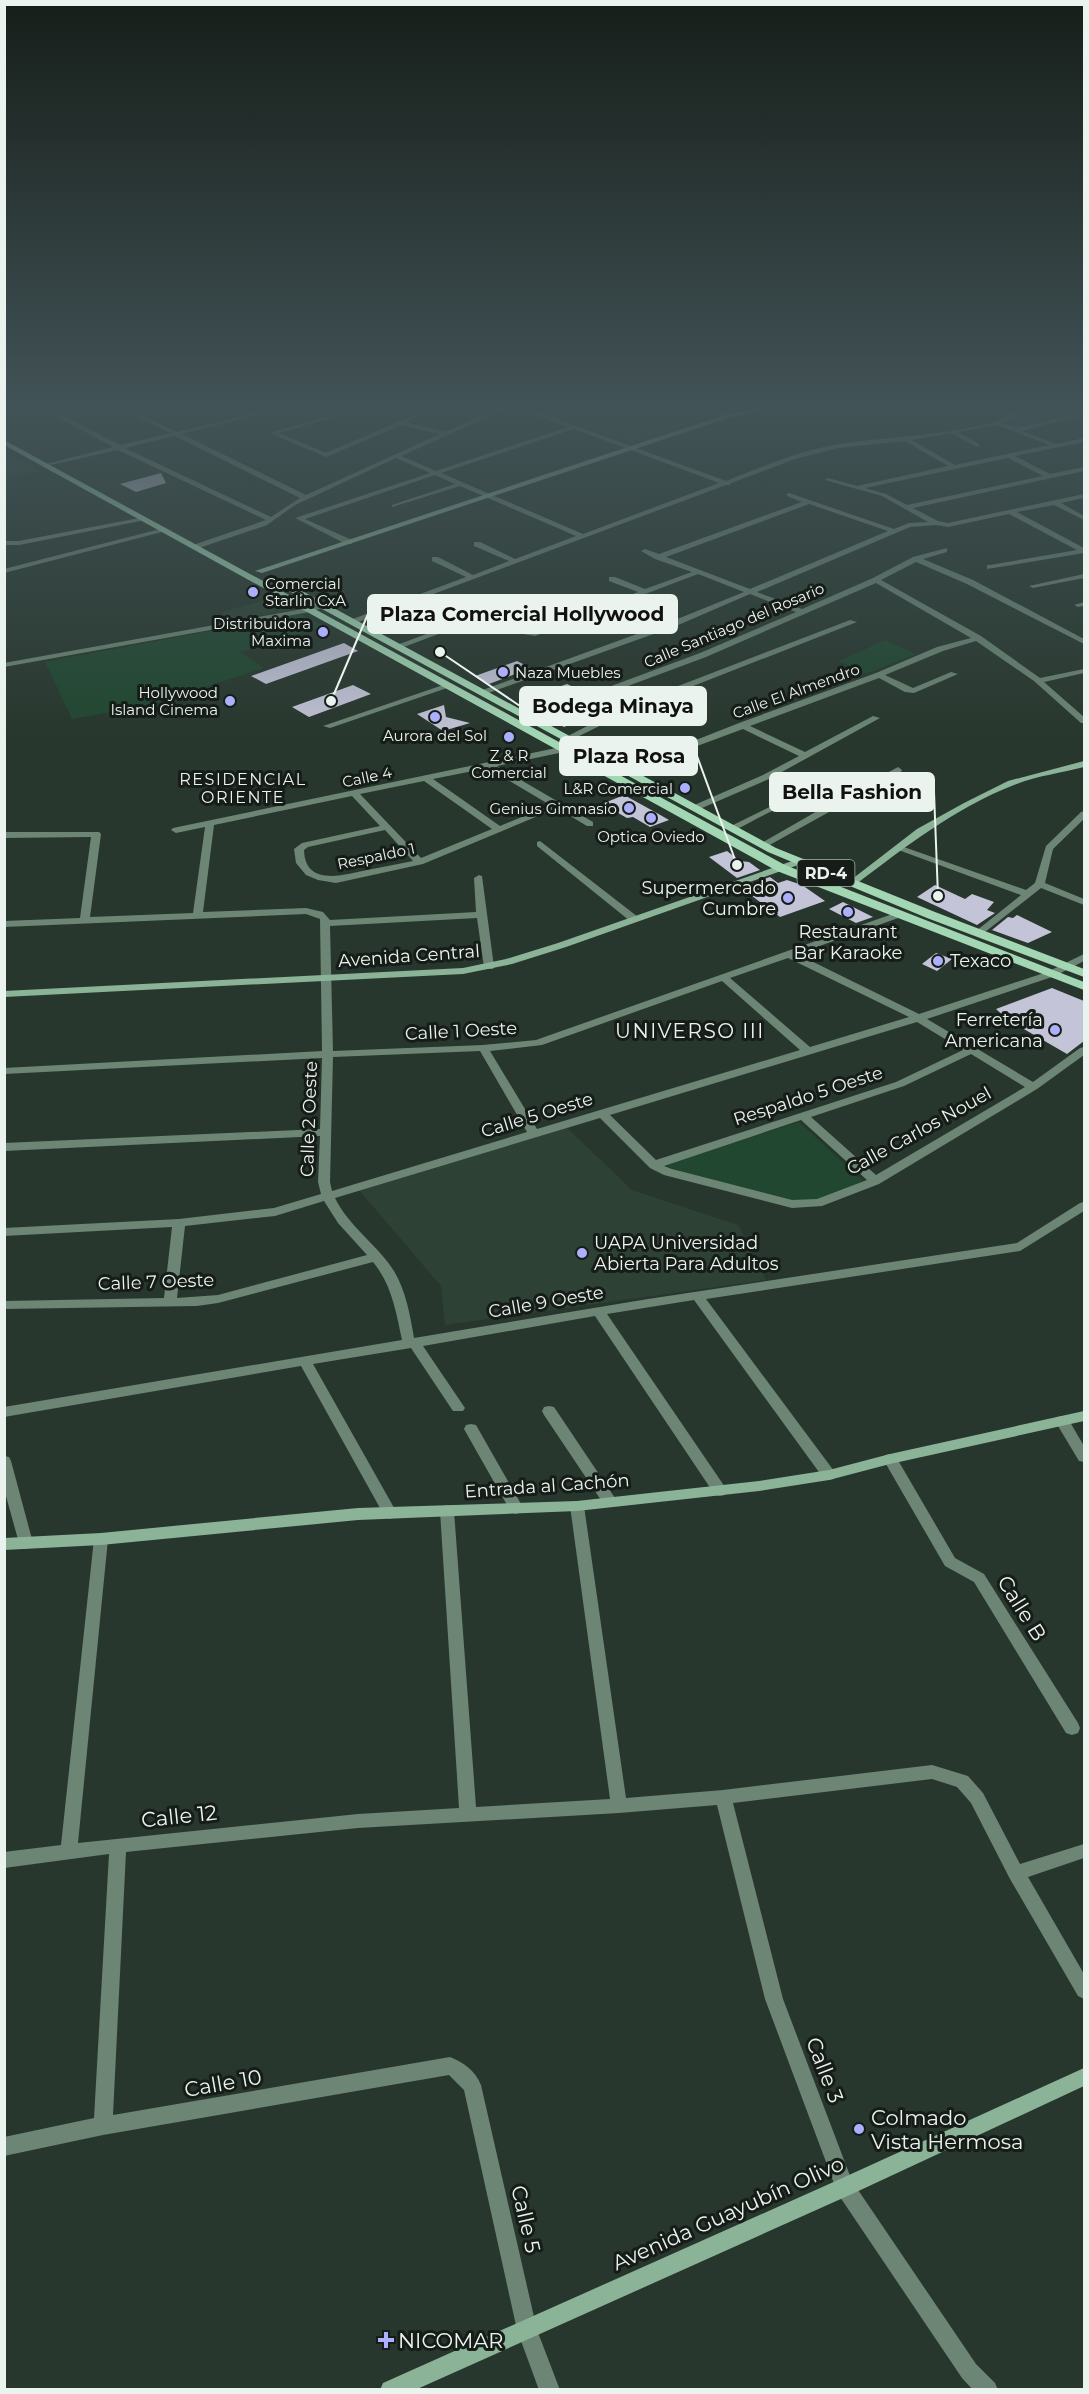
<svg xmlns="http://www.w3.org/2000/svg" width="1089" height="2394" viewBox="0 0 1089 2394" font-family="Montserrat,sans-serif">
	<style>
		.built { fill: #2d4234 }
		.green { fill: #214730 }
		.building { fill: #c3c4d7 }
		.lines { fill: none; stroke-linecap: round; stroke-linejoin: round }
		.street { fill: #6c8574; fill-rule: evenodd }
		.secondary { fill: #8bb398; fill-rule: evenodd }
		.primary { fill: #a3d7b4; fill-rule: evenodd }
		.poi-dot { fill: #acaffb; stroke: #161c18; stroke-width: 2 }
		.labels { text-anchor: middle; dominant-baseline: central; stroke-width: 6; stroke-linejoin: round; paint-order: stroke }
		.far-poi-label { font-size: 15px; fill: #eaf3ed; stroke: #161c18; text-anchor: end }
		.far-street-label { font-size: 15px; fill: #eaf3ed; stroke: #161c18 }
		.far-neighbourhood-label { font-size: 16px; letter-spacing: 1.5px; fill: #eaf3ed; stroke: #161c18 }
		.shield { fill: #161c18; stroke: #aab2ad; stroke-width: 1.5 }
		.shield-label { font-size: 16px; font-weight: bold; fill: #eaf3ed }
		.poi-label { font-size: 18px; fill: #eaf3ed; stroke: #161c18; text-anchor: end }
		.street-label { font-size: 18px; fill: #eaf3ed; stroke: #161c18 }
		.neighbourhood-label { font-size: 20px; letter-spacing: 1.5px; fill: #eaf3ed; stroke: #161c18 }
		.near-street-label { font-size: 21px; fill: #eaf3ed; stroke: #161c18 }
		.near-poi-label { font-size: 21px; fill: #eaf3ed; stroke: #161c18; text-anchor: start }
		.leader { fill: none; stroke: #eaf3ed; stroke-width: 2 }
		.callout-dot { fill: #eaf3ed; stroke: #161c18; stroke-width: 2 }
		.callout { fill: #eaf3ed; stroke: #eaf3ed; stroke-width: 2 }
		.callout-label { font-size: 20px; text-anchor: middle; font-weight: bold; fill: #111 }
	</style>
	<rect width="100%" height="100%" fill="#28372d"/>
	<path class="built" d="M524,405H672L701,420L632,444Z
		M5,452L39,471L5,478Z
		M274,598L292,610L231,621L221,612Z
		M567,1128L632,1190L738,1225L766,1280L445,1325L441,1286L359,1190Z"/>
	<path class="green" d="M1034,405H1070L1077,412L1076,414L1017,428L1004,423Z
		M301,614L324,626L240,652L264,668L151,705L72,719L45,662Z
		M885,640L916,654L866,674L839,661Z
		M799,1122L863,1181C850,1187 835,1197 821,1200C774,1208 707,1182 664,1165Z"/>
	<path class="building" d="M161,473L166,483L136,492L120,484Z
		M344,643L358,651L266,684L251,676Z
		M517,661L531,668L489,684L475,676Z
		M567,684L582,691L578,693L581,695L549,707L530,697Z
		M353,685L371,694L309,717L292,707Z
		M593,701L609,709L564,727L548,718Z
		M444,705L446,717L470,723L443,731L417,714Z
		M624,795L655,812L669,820L650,827L633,817L627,818L602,804Z
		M727,851L740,861L749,862L760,870L737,878L709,857Z
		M770,877L778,883L787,880L802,885L825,901L780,917L748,893L754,891L747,885Z
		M935,885L965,899L972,894L994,902L987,910L995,913L977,925L917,897Z
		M843,902L873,917L856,923L829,909Z
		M1017,915L1052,932L1028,943L992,930L1008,917L1013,918Z
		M936,953L952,959L937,971L922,964Z
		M1052,988L1084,1001V1041L1067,1054L1008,1020L996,1009Z"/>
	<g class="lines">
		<path class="street" d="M35,405H42L120,445L170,433L115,405H122L177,432L287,405H296L182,434L306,495L440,434L401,425L326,457L270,433L368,405H376L279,433L326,453L437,405H444L406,422L445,432L506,405H519L726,481C762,467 800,450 839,444C890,436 944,436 994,422C1007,418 1017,405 1031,405L1003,423L1017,428L1079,413L1071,405H1077L1084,411L1083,415L1022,431L1056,444L1084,438V442L1015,456L1050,474L1084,467V471L913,508L938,521L948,523L1084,494V498L1061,503L1084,516V520L1054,505L1017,512L1084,548V553L987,569V565H990L1077,550L1009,514L948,527L936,525L910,527L757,592L802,609L873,578L913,557L947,548V552L923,559L973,580L1084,639V644L967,584L916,562L881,580L981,636L1040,678L1084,669V673L1044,682L1084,717V723H1081L1034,681L976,641L943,651L885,675L913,688L951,672L958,674L914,693L905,692L879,678L750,726L805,752L873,716L880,718L769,779L695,811L692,810V806L763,775L799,756L743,729L627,772L620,770L739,723L876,673L937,647L971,638L876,583L706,657L531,722L527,719L528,717L700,653L796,612L750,594L676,626L483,695L479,693L480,691L670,622L744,592L698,574L535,636L517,633L479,619L401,648L394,646L478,615L495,619L522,630L534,632L578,615L548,604V600H554L585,612L638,592L609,581V577H615L645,589L692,572L655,559L641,551L645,549L659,554L802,502L787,496V494L789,493L894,529L909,523L928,522L882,496L825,480L828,478L857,486L948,466L905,441L838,448L795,459L731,483L730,485H726L353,624H350V620L466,577L432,561V557H438L473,575L509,561L474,546V542H480L515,559L576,536L460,486L392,507V505L455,484L435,475L305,519L352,540V544H346L295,518L430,473L396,458L295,505L267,525L196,549L192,547L193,545L266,520L118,450L46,466V464L113,447ZM512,406L568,427L436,471L401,456ZM997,425L1049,445L955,465L912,440L951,433L977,447L979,446V444L958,432ZM574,429L719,483L583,534L441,473ZM175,436L300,498L271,517L125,448ZM1008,458L1043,476L907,505L886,494L865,488ZM809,504L888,531L750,589L666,557Z
			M701,405H708L729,416L724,417Z
			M144,517L146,518V520L19,545H4V541H19Z
			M164,528L166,529V531L4,573V569Z
			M1084,574V578L1033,588L1029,586Z
			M1084,602V606L1078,607L1074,605Z
			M323,603H326V607L310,612L4,667V663L308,608Z
			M850,620L857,622L632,710L571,740L564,738L626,706Z
			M446,684L453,686L330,728L323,726Z
			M580,743L584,746L583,748L497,766L593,822V826H587L557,808L423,864L336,883L318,880L306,875L296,863L294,849L302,843L380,826L352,796L214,825L203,912L306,908L323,912L330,920L476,912L474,878L479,875L482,876L494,967L493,969H485L484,967L477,918L330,926L333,1051L483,1045L536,1040L898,912L903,915L901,917L797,954L919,1014L1047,972L1084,954V961L1055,976L927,1019L1033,1082L1080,1048L1084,1047V1055L1037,1089L879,1184L822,1206L792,1208L664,1175L650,1168L600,1118L335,1198C349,1227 377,1244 394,1271C406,1291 410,1315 414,1338L648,1299L1017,1243L1080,1203L1084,1202V1211L1020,1251L706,1299L834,1471L836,1475L834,1479L829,1480L824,1479L694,1300L607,1314L725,1487L727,1491L725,1495L720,1496L715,1495L595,1316L423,1346L465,1408L463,1411H453L411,1348L313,1364L397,1513L395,1517L390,1519L385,1517L301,1366L4,1417V1407L402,1340C396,1312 392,1285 373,1262L218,1303L197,1306L4,1309V1301L164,1298L172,1227L4,1236V1228L179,1219L274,1208L321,1194L318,1182L320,1136L4,1151V1143L320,1129L322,1058L4,1074V1068L322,1051L320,919L306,914L4,927V921L80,918L91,837L4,838V832H99L101,834L90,917L193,913L205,827L176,833L171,830L173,828ZM488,768L550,805L500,826L433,779ZM424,781L492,829L421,858L360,794ZM385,830L413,861C398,864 383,867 367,870C344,875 305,887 304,850L308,847ZM788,958L909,1017L810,1047L730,978ZM722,981L800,1050L537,1129L490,1051L542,1045ZM917,1022L963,1050L896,1082L656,1160L610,1115ZM480,1051L527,1132L332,1191L330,1182L333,1057ZM971,1054L1025,1087L876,1175L811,1117L904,1086ZM801,1120L867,1180L817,1199L792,1200L672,1169L664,1166ZM324,1201L338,1223L367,1255L218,1295L177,1298L185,1226L275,1216Z
			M898,767L902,770L901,772L766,847L763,848L758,845L833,802C799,791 766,815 735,830H729L727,828L792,796L822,793L840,799Z
			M1084,811V819L1053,849L1045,883L1084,899V905L1041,888L980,936L975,933L976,931L1021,895L893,848L898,845L901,846L1026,890L1035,883L1046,846L1081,812Z
			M540,841L638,917V921H630L537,846V842Z
			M549,1406L554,1407L615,1498L617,1502L615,1506L610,1507L605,1506L544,1415L542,1411L544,1407Z
			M1062,1416L1067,1417L1084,1446V1462L1079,1461L1055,1421L1057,1417Z
			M471,1424L476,1425L521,1504L523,1508L521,1512L516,1514L511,1512L464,1429L466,1425Z
			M890,1454L895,1455L955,1558L984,1574L1078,1723L1080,1728L1078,1733L1072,1735L1066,1733L974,1582L945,1566L883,1459L885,1455Z
			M4,1456L9,1457L11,1461L33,1543L31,1547L26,1549L21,1547L19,1543L4,1489Z
			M577,1501L582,1502L584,1506L626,1798L723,1790L932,1765L968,1776L983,1793L1020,1864L1084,1844V1858L1028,1877L1084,1974V1999L1078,1996L1010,1879L971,1803L957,1787L932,1779L733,1803L783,1999L852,2181L976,2364L995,2383L998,2390H973L962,2378L838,2194L765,1999L717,1805L619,1813L358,1828L126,1852L113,2115L450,2057C464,2063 475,2070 481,2085L537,2330L560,2390H539L517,2330L464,2090L449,2075L103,2135L4,2156V2137L94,2118L109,1854L4,1868V1852L61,1845L94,1539L96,1535L101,1533L106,1535L108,1539L78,1843L358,1814L459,1808L440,1511L442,1507L447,1505L452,1507L454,1511L476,1807L610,1799L570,1506L572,1502Z"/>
		<path class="secondary" d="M770,405H780L728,418L262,573L255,571L724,415Z
			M1084,761V767C1061,773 1036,776 1014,785C955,808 905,847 855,885L852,886L847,883L917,829L964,803L1008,781Z
			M798,859L801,860V864L566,947L512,964L463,974L4,997V991L463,968L506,959L558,943Z
			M1084,1411V1421L890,1464L829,1480L759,1491L577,1511L358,1520L101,1545L4,1550V1538L101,1533L358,1508L577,1501L759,1481L829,1470L890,1454Z
			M1084,2068V2086L852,2194L415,2390H380L383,2383L838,2180Z"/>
		<path class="primary" d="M4,440L785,865L1084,982V990L777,871L4,445Z
			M289,587H295L776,848L935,912L1084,969V977L927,918L768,852L289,591Z"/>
	</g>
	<linearGradient id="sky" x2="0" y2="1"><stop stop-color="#161e19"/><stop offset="0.55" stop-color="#425357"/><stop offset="1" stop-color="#425357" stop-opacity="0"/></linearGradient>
	<rect width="1089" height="740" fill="url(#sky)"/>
	<g class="poi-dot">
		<circle cx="253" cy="592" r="6"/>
		<circle cx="323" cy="632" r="6"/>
		<circle cx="503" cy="672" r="6"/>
		<circle cx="230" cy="701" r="6"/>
		<circle cx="435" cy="717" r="6"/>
		<circle cx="509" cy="737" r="6"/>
		<circle cx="685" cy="788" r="6"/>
		<circle cx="629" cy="808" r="6"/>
		<circle cx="651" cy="818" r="6"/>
		<circle cx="788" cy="898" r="6"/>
		<circle cx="848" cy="912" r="6"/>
		<circle cx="938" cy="961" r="6"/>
		<circle cx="1055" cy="1030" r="6"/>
		<circle cx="582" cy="1253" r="6"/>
		<circle cx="859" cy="2129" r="6"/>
		<path d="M383 2331h6v6h6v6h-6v6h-6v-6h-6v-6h6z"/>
	</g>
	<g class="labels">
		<g class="far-poi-label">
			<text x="265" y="583" text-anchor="start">Comercial<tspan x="265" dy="17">Starlin CxA</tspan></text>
			<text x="311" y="623">Distribuidora<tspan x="311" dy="17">Maxima</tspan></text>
			<text x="515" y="672" text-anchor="start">Naza Muebles</text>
			<text x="218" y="692">Hollywood<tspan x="218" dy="17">Island Cinema</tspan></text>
			<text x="435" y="735" text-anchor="middle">Aurora del Sol</text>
			<text x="509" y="755" text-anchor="middle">Z &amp; R<tspan x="509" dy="17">Comercial</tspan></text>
			<text x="673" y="788">L&amp;R Comercial</text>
			<text x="617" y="808">Genius Gimnasio</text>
			<text x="651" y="836" text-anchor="middle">Optica Oviedo</text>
		</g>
		<g class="far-street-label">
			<text transform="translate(734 625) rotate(-23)">Calle Santiago del Rosario</text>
			<text transform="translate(796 691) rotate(-20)">Calle El Almendro</text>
			<text transform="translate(367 777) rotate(-12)">Calle 4</text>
			<text transform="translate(376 856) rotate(-12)">Respaldo 1</text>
		</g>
		<g class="far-neighbourhood-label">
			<text x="243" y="779">RESIDENCIAL<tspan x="243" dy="18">ORIENTE</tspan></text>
		</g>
		<rect class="shield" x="797.5" y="860" width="57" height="26" rx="4.5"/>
		<g class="shield-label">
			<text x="826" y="873">RD-4</text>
		</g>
		<g class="poi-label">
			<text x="776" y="888">Supermercado<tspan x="776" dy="21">Cumbre</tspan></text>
			<text x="848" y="932" text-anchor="middle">Restaurant<tspan x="848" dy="21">Bar Karaoke</tspan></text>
			<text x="950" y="961" text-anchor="start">Texaco</text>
			<text x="1043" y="1020">Ferretería<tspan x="1043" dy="21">Americana</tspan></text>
			<text x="594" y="1243" text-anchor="start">UAPA Universidad<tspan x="594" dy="21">Abierta Para Adultos</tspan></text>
		</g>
		<g class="street-label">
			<text transform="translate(409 956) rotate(-4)">Avenida Central</text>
			<text transform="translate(461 1031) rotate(-3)">Calle 1 Oeste</text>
			<text transform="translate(808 1096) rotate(-18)">Respaldo 5 Oeste</text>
			<text transform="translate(537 1115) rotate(-17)">Calle 5 Oeste</text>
			<text transform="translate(309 1119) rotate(-88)">Calle 2 Oeste</text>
			<text transform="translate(919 1131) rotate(-29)">Calle Carlos Nouel</text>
			<text transform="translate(156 1282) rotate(-2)">Calle 7 Oeste</text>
			<text transform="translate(546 1302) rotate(-10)">Calle 9 Oeste</text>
			<text transform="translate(547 1486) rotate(-4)">Entrada al Cachón</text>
		</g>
		<g class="neighbourhood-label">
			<text x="690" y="1031">UNIVERSO III</text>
		</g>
		<g class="near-street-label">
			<text transform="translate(1022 1608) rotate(58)">Calle B</text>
			<text transform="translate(179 1816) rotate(-6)">Calle 12</text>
			<text transform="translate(825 2070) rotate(69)">Calle 3</text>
			<text transform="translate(223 2083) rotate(-10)">Calle 10</text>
			<text transform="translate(728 2213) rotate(-24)">Avenida Guayubín Olivo</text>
			<text transform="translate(526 2219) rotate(77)">Calle 5</text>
		</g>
		<g class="near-poi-label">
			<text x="871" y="2117">Colmado<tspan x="871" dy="24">Vista Hermosa</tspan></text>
			<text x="398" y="2340">NICOMAR</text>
		</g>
	</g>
	<path class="leader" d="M331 701L368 614M440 652L520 706M737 865L697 756M938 896L934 792"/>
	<g class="callout-dot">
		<circle cx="331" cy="701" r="6"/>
		<circle cx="440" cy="652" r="6"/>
		<circle cx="737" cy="865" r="6"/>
		<circle cx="938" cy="896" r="6"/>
	</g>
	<g class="callout">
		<rect x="368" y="595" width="309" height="38" rx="6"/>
		<rect x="520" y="687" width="186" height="38" rx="6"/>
		<rect x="560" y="737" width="137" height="38" rx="6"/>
		<rect x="770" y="773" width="164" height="38" rx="6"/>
	</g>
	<g class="callout-label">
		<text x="522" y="621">Plaza Comercial Hollywood</text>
		<text x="613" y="713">Bodega Minaya</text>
		<text x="629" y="763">Plaza Rosa</text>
		<text x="852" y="799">Bella Fashion</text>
	</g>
	<rect width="1089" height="2394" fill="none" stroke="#eaf3ed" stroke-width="12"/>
</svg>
